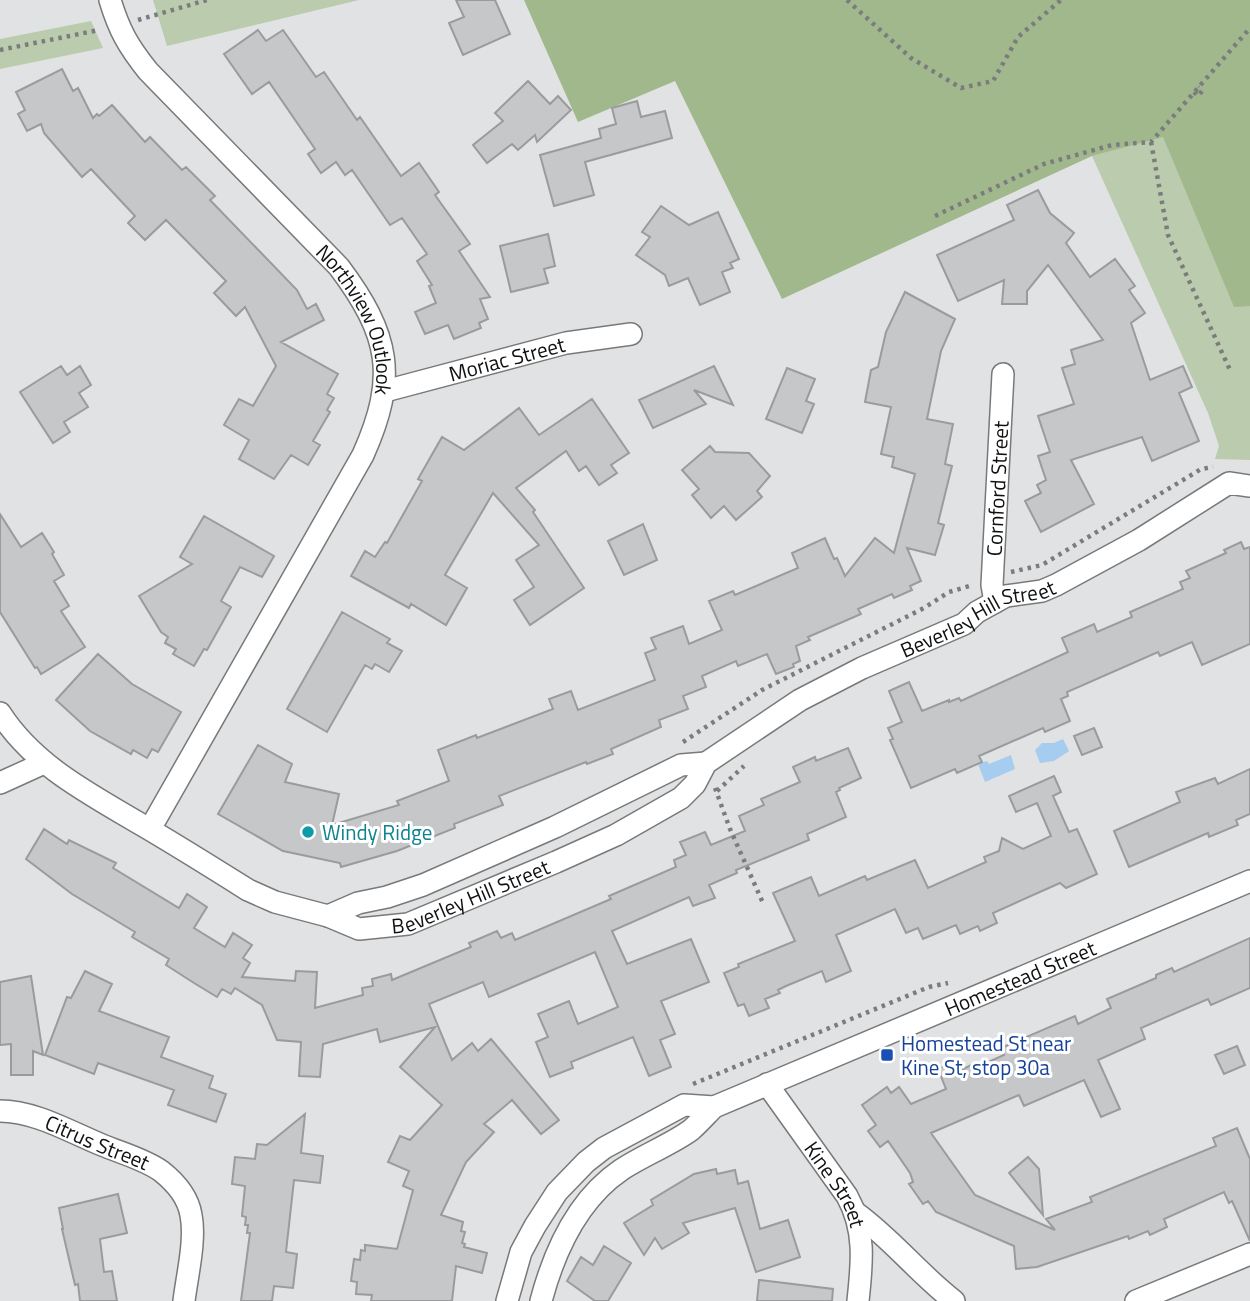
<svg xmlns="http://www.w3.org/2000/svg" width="1250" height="1301" viewBox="0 0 1250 1301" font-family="'Titillium Web',sans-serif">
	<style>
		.green { fill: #bbcbad }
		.forest { fill: #a1b88d }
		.water { fill: #a6ccf0 }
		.building { fill: #c6c7c8; stroke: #9a9b9c; stroke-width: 2 }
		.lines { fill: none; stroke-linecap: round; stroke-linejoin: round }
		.street-casing { stroke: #78797a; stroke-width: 24 }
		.path { stroke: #7b7c7d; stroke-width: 4.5; stroke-dasharray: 3.5 5; stroke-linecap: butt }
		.street { stroke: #fff; stroke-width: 21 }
		.culture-dot { fill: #0f9aa8; stroke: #fff; stroke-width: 2.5 }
		.transit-dot { fill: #1a4fb4; stroke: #fff; stroke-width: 2.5 }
		.labels { text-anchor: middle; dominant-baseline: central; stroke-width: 6; stroke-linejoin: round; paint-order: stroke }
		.street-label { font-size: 21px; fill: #0f1010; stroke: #fff }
		.culture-label { font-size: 21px; fill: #0d838f; stroke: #fff; text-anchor: start }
		.transit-label { font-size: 21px; fill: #164399; stroke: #fff; text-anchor: start }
	</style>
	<rect width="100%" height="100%" fill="#e1e2e4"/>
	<path class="green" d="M153,0H359L167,46Z
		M91,21L103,48L0,69V39Z
		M1163,136L1234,306H1250V460L1215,459L1219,446L1208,413L1092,156Z"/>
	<path class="forest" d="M524,0H1250V306L1234,307L1163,137L1092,156L782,299L675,81L578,122Z"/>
	<path class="water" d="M1063,739L1069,751L1054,761L1040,763L1035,750L1042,743H1054Z
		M1011,755L1015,769L985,782L978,764L987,761L989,764Z"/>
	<path class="building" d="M456,0H495L510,34L463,55L449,23L464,17Z
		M258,30L266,41L283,30L316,77L324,72L357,120L360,117L401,176L419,163L439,192L435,195L470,244L459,251L490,297L480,299L488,319L479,323L481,328L454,339L448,325L425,334L415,312L436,303L429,286L432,285L417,261L427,254L402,218L390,225L352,170L345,175L336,162L321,173L308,154L315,149L269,82L252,94L224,54Z
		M62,69L73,91L78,88L93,118L97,114L99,116L112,105L145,142L150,137L182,170L186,167L215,196L210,200L297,290L307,309L316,304L324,320L281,342L338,374L327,394L334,398L327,410L330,412L313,441L320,445L308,465L291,455L274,479L239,459L249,440L224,425L239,399L253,406L276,366L245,307L236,316L214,293L226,281L166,220L145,240L128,223L135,216L91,169L82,177L44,133L41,124L27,131L18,114L25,110L16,92Z
		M528,81L550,104L558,96L571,110L537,142L535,135L518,150L512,144L487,163L473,145L503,121L495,113Z
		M637,101L641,117L665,111L672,138L585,162L594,195L554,206L540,155L601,138L599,129L616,124L612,108Z
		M1038,190L1050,213L1074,233L1066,243L1090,277L1115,259L1135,286L1129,290L1145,313L1131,323L1150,380L1183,366L1192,387L1179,393L1199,441L1152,461L1142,437L1071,460L1094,504L1041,532L1025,501L1041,493L1037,485L1046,480L1038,456L1050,452L1038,416L1074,404L1062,368L1075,364L1071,350L1103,340L1048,265L1027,291V304H1002L1004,280L958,301L937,255L1014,220L1007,205Z
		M661,206L689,225L718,212L739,259L730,263L733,268L722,272L730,292L700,305L688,278L669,286L665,275L636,255L650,237L642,232Z
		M548,234L555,266L544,269L548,283L511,292L500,246Z
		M905,292L955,319L941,351L927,419L953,424L945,464L952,466L938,523L944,525L935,555L907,548L921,581L910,586L912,590L894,598L892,594L858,609L861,614L808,637L810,640L796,646L800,661L793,664L794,667L776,674L767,654L738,666L736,661L702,676L706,687L683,696L688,709L659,720L661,727L611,749L613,754L587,764L586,762L499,796L503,805L454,824L455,828L397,851L341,867L340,863L283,851L218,814L258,745L292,764L285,782L339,794L332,825L399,805L397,801L449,781L438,750L476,735L477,738L553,709L549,699L571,691L578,710L655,680L645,653L656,649L651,638L683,626L689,644L722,630L709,601L733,591L735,595L798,568L792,553L825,538L834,559L837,558L845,576L875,538L894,553L915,474L892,467L894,457L881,454L891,407L865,402L871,370L878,367L886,332Z
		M61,366L67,375L80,366L91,385L79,393L88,407L64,422L70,432L53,443L20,392Z
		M714,366L733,405L694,390L706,404L653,428L639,400Z
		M787,368L815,379L806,401L814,404L802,433L766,419Z
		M592,399L629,453L611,465L617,473L599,485L586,466L579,471L566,451L516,488L535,510L533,512L584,588L530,625L514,600L534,587L516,560L539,545L493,493L445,575L467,588L446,625L411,604L409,608L351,576L365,551L375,557L385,542L387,543L422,481L418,479L442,437L464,450L519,408L539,435Z
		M710,446L715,452L749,453L770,476L757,491L762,497L736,520L724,506L711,518L692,495L699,489L682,470Z
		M0,514L21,547L42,533L54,552L52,554L64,575L54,581L69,606L61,611L85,647L41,674L37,667L35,668L0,612Z
		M204,516L274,556L262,577L240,567L221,601L231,607L207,650L204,649L194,666L173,654L176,649L165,643L168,637L161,632L139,596L192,564L180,557Z
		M643,524L657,560L624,575L608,541Z
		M1241,542L1244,549L1250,547V644L1202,665L1192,642L1160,656L1158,652L1067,692L1068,696L1061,699L1070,721L1045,732L1043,728L979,756L982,762L957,773L955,769L911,788L890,740L893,739L888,728L902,722L889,691L909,682L922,711L949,700V702L959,698L961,701L1068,652L1062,638L1094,624L1097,632L1132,617L1130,612L1183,589L1180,582L1190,578L1186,571L1226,553L1224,550Z
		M342,612L390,639L387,643L402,651L389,672L375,664L372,669L365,665L327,732L287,709Z
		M98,654L132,684L181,712L158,752L152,749L147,758L133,750L131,754L90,731L56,700Z
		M1094,728L1102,747L1082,755L1074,736Z
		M848,748L861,778L839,788L840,790L836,792L846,817L807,834L809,840L736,870L737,873L709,885L715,898L693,906L689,897L612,931L627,964L691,939L709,982L661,1001L675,1034L660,1040L671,1067L649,1076L633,1037L571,1062L573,1068L550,1077L536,1042L548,1037L538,1014L569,1001L578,1024L618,1007L595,952L489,997L483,982L429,1004L452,1060L472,1043L478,1051L491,1039L559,1120L541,1134L512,1100L484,1124L494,1132L466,1162L441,1215L463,1222L461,1231L465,1232L462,1243L465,1244L464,1247L487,1253L482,1273L456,1266L452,1301H371L372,1295L356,1294L357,1282L351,1281L354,1259L360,1260L361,1250L365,1251V1245L397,1249L413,1190L403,1186L409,1171L388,1162L400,1136L410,1140L442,1105L400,1067L435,1027L380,1042L377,1029L323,1044L320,1077L299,1076L301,1042L277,1040L262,1005L235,988L231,994L222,989L217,997L194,983L166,965L169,959L132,937L135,932L72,894L26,859L44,829L67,844L69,840L116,863L113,868L179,908L187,894L207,907L194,928L225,947L233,933L252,945L243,958L250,963L242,977L295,981L296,971L317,972L315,1008L363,995L362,988L373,986L372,979L391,974L392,980L471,947L469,943L497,931L501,938L512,933L515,940L611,899L609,896L676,867L674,860L686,855L680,842L705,832L711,845L745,831L739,816L764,805L761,799L800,782L793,767L815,757L816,761Z
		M1250,769V814L1236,820L1238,825L1209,837L1208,833L1129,867L1114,831L1180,802L1176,792L1215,778L1218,784Z
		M1054,776L1061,792L1053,796L1069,832L1077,829L1097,874L1066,888L1060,883L993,913L997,923L980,931L978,926L960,934L956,925L923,939L918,928L906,933L895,909L836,935L851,971L826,982L822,971L786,986L778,990L780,993L765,999L769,1008L749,1016L744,1004L738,1006L724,973L739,967L738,964L795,941L773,893L811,877L819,896L865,876L867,880L915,860L928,888L986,862L984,857L999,851L1002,838L1023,849L1051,836L1037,803L1016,812L1009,796Z
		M1250,938V988L1211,1005L1208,999L1141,1028L1145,1039L1098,1060L1120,1109L1101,1117L1084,1080L1024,1106L1019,1095L931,1133L975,1195L1055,1230L1046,1219L1092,1202L1090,1197L1216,1146L1213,1138L1237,1128L1250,1159V1241L1232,1201L1229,1203L1224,1192L1164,1219L1167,1227L1150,1235L1148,1231L1129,1239L1128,1236L1037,1267L1016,1269L1014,1246L936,1212L928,1201L923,1204L909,1184L913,1182L910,1173L888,1141L880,1147L868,1131L876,1125L862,1105L887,1087L891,1093L899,1087L911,1104L946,1089L938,1069L955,1061L959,1071L971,1065L973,1069L1004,1055L1001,1048L1075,1016L1078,1024L1111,1008L1107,999L1156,978V975L1172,968L1174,972Z
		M85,971L112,984L99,1011L169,1037L161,1057L213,1076L209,1088L226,1094L216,1122L168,1105L174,1090L98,1063L94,1074L45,1055L67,997L71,998Z
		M31,976L43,1055L33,1051V1075H11V1044L0,1045V982Z
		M1237,1046L1245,1065L1224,1074L1215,1055Z
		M305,1114L301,1153L323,1156L320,1183L294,1180L286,1252L297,1254L293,1288L274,1286L272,1301H241L250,1233H247L248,1225H245L246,1217L242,1216L245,1186L232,1184L235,1157L255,1159L257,1144L267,1145Z
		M1028,1157L1039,1169L1043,1215L1009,1173Z
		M716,1169L717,1174L735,1170L738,1184L748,1181L760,1229L788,1220L800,1257L756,1272L735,1208L683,1223L689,1233L662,1249L655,1238L644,1255L624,1223L653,1205L651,1200L694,1174Z
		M118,1194L127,1233L100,1239L104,1272L112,1271L117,1301H80L78,1284L75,1285L62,1229H63L59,1208Z
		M604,1246L631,1263L608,1301H595L567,1281L581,1257L593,1265Z
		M759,1280L833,1289L832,1301H757Z"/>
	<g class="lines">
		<g class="street-casing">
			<g id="street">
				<path id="s1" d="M110,0C119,30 128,46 148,71L339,267C390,335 398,377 363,455L150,829"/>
				<path id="s2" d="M385,391L566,343L631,334"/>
				<path id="s3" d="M995,602L992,585L1003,374"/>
				<path id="s4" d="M0,713C34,766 90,794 142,825C178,846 213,868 248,890L275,902L328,916L359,929L408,924L556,862L616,835L681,798L695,784L706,763L800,700L862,668L964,624L977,612L1006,596L1042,591L1056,585L1139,540L1229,483L1250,486"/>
				<path d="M0,783L44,763"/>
				<path d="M328,916L358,903L387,897L423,885L555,827L681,765L706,763"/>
				<path id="s5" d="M767,1084L847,1196C866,1230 862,1264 858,1301"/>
				<path id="s6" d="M0,1111C35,1111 70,1132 102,1145C121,1153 144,1159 161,1171C175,1182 188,1197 191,1215C196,1240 187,1276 184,1301"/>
				<path d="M856,1213C892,1239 919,1274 954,1301"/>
				<path d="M507,1301L521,1252L535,1226L557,1192L586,1162L604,1148L684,1105L714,1107"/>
				<path id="s7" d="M541,1301C554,1252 577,1200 621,1170C642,1156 672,1144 691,1130C699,1123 706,1115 714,1107L1250,881"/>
				<path d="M1136,1301L1250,1254"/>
			</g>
		</g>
		<path class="path" d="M847,0L911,58L961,88L993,81L1018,37L1061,0
			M138,20L207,0
			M0,50L99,30
			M1194,92L1198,96L1202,91L1198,87
			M1151,142L1168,235L1230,370
			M935,216L1044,164L1112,145L1151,142L1250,28
			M1011,572L1042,565L1188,477L1201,469L1213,467
			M683,742L762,690L924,608L949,592L973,585
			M715,788L730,829L763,903
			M717,791L744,766
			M693,1084L929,987L948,983"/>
		<use href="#street" class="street"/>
	</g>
	<circle class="culture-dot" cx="308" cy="832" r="7"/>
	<rect class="transit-dot" x="880" y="1048" width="14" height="14" rx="3.5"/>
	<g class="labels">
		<g class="street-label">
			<text stroke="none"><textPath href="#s1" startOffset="411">Northview Outlook</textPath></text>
			<text stroke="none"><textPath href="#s2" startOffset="126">Moriac Street</textPath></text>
			<text stroke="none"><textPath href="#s3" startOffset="114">Cornford Street</textPath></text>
			<text stroke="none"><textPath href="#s4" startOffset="1129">Beverley Hill Street</textPath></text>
			<text stroke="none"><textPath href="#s4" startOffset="542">Beverley Hill Street</textPath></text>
			<text stroke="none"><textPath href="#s7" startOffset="602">Homestead Street</textPath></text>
			<text stroke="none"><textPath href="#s6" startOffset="103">Citrus Street</textPath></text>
			<text stroke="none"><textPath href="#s5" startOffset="122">Kine Street</textPath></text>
		</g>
		<g class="culture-label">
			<text x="322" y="832">Windy Ridge</text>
		</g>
		<g class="transit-label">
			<text x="901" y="1043">Homestead St near<tspan x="901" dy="24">Kine St, stop 30a</tspan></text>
		</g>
	</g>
</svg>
